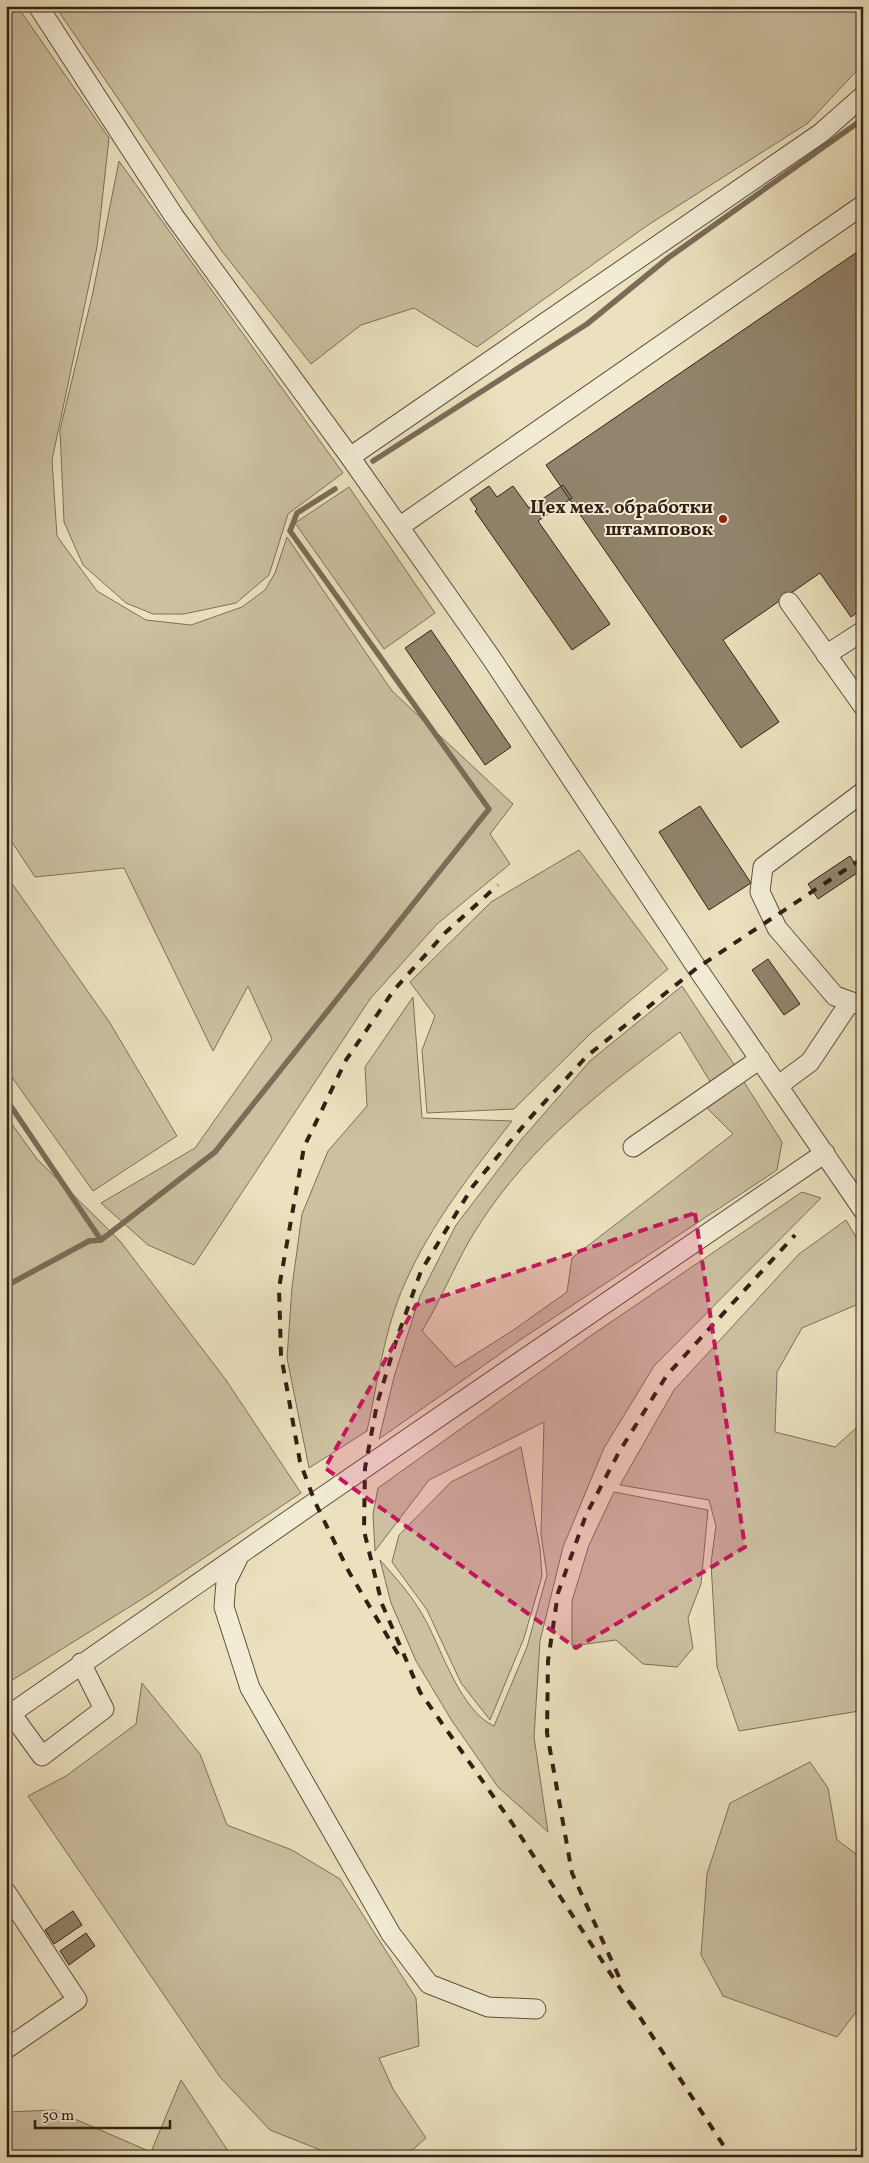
<svg xmlns="http://www.w3.org/2000/svg" width="869" height="2163" viewBox="0 0 869 2163" font-family="Vollkorn,serif">
	<style>
		.green { fill: #ccc0a1; stroke: #7f705b }
		.lines { fill: none; stroke-linecap: round; stroke-linejoin: round }
		.stream { stroke: #7b6c58; stroke-width: 5.5 }
		.building { fill: #92846d; stroke: #322015 }
		.minor-casing { stroke: #60503f; stroke-width: 21 }
		.minor { stroke: #f2ecd5; stroke-width: 19 }
		.rail { stroke: #322015; stroke-width: 4; stroke-dasharray: 9 9; stroke-linecap: butt }
		.marked { fill: #c2185b; fill-opacity: 0.2; stroke: #c2185b; stroke-width: 4; stroke-dasharray: 10 6; stroke-linejoin: round }
		.poi-dot { fill: #8f2418; stroke: #f2ecd5; stroke-width: 2 }
		.labels { text-anchor: middle; dominant-baseline: central; stroke-width: 4; stroke-linejoin: round; paint-order: stroke }
		.poi-label { font-size: 19px; font-weight: bold; fill: #322015; stroke: #f2ecd5; text-anchor: end }
	</style>
	<rect width="100%" height="100%" fill="#ebe1be"/>
	<filter id="stains"><feTurbulence type="fractalNoise" baseFrequency=".004" numOctaves="4"/><feColorMatrix values="0 0 0 0 .2 0 0 0 0 .09 0 0 0 0 .02 0 0 0 .5 -.17"/></filter>
	<radialGradient id="worn" r=".72"><stop offset=".6" stop-color="#630" stop-opacity="0"/><stop offset="1" stop-color="#630" stop-opacity=".3"/></radialGradient>
	<path class="green" d="M6,6H17L109,138L97,247L52,460L57,536L97,591L146,620L191,625L242,607L265,590L275,573L287,537L392,691L513,804L490,834L510,864L437,924L370,999L194,1265L148,1245L101,1203L195,1148L272,1039L248,986L213,1051L124,868L35,877L6,833Z
		M55,6H863V64L808,123L648,225L477,347L414,308L361,325L311,364L221,250Z
		M119,161L343,473L288,514L269,575L236,603L184,614H153L126,603L83,565L64,522L60,430L93,292Z
		M349,487L435,613L384,649L295,523Z
		M579,850L668,969L591,1033L514,1109L427,1113L422,1050L435,1016L410,982L491,902Z
		M6,875L110,1023L177,1136L93,1191L6,1069Z
		M682,986L737,1069L711,1083L680,1032C604,1088 531,1144 479,1225C457,1258 443,1297 422,1331L455,1367L512,1331L567,1292L572,1258L733,1134L707,1108L744,1082L782,1142L777,1170L520,1340L379,1439L394,1377L420,1296L456,1225L521,1140L590,1061Z
		M413,997L422,1118L512,1121C472,1172 431,1224 405,1283C384,1329 378,1382 367,1431L309,1468L287,1358L292,1287L302,1214L328,1151L367,1106L365,1067Z
		M6,1116L37,1159L120,1241L226,1380L301,1493L150,1594L6,1684Z
		M802,1192L821,1198L654,1366L604,1448L563,1547L540,1641L534,1737L548,1832L498,1787L452,1721L416,1661L391,1603L380,1560C397,1579 414,1598 426,1621C442,1651 461,1711 494,1726L527,1647L547,1575L541,1534L544,1422L429,1480L375,1551L373,1514L378,1488L589,1337Z
		M846,1220L863,1249V1302L802,1328L777,1372L775,1432L835,1447L863,1422V1728L859,1711L739,1731L717,1667L711,1563L716,1526L709,1500L620,1485L674,1390L799,1254Z
		M521,1447L540,1548L542,1576L524,1638L490,1720L461,1683L427,1610L392,1562L399,1535L451,1482Z
		M614,1492L708,1510L701,1584L688,1618L693,1648L677,1667L643,1664L616,1640L572,1646V1601L589,1545Z
		M142,1683L200,1754L227,1825L292,1850L340,1879L416,1998L419,2046L379,2058L393,2089L426,2138L408,2154L397,2157H338L270,2130L220,2077L28,1796L66,1776L136,1724Z
		M810,1762L828,1788L837,1840L863,1859V2003L837,2037L723,1996L701,1955L707,1874L730,1803Z
		M181,2080L232,2157H6V2112L54,2110L151,2152Z"/>
	<g class="lines">
		<path class="stream" d="M373,461L587,324L668,258L863,119
			M6,1099L101,1240
			M6,1286L89,1241L101,1240L215,1152L489,809L290,531L297,513L335,489"/>
	</g>
	<path class="building" d="M863,248V608L851,617L820,573L723,640L779,722L741,748L546,465Z
		M563,485L572,498L538,521L610,624L572,650L475,511L477,509L470,499L489,486L497,497L513,486L529,508Z
		M431,630L511,747L485,765L405,648Z
		M700,806L751,883L709,910L659,832Z
		M850,856L860,871L818,899L808,884Z
		M768,959L800,1004L784,1015L752,970Z
		M73,1911L82,1925L54,1944L45,1930Z
		M86,1933L95,1946L69,1965L60,1951Z"/>
	<g class="lines">
		<g class="minor-casing">
			<path id="minor" d="M38,6L174,216L350,457L492,659L697,968L863,1210
				M350,457L821,133L863,96
				M399,527L863,205
				M789,602L863,706
				M826,655L863,631
				M863,792L763,867L760,892L777,928L835,996L863,1006
				M779,1085L810,1062L850,1002
				M633,1147L760,1059
				M238,1558L226,1582L224,1607L250,1688L391,1934L429,1984L488,2007L536,2009
				M10,1712L42,1756L104,1709L81,1663
				M6,1717L315,1502L825,1153
				M6,1892L77,2000L6,2049"/>
		</g>
		<use href="#minor" class="minor"/>
		<path class="rail" d="M398,1654L349,1572L315,1502L300,1462L281,1355L279,1288L304,1147L346,1060L394,990L445,933L498,885
			M619,1977L572,1873L547,1733L548,1661L558,1593L586,1515L619,1452L667,1375L795,1235
			M630,2002L731,2157
			M633,2008L512,1823L420,1692L382,1604L364,1531L365,1468L377,1404L397,1338L421,1271L473,1186L529,1119L587,1056L697,968L863,858
			M856,2157L863,2128"/>
	</g>
	<path class="marked" d="M695,1213L745,1547L576,1648L325,1468L416,1305Z"/>
	<circle class="poi-dot" cx="723" cy="519" r="5"/>
	<g class="labels">
		<g class="poi-label">
			<text x="713" y="508">Цех мех. обработки<tspan x="713" dy="22">штамповок</tspan></text>
		</g>
	</g>
	<rect width="869" height="2163" fill="none" stroke="#ebe1be" stroke-width="25"/>
	<rect x="8" y="8" width="854" height="2148" fill="none" stroke="#322015" stroke-width="2.5"/>
	<rect x="12" y="12" width="844" height="2138" fill="none" stroke="#322015"/>
	<path d="M35 2120v8h135v-8" fill="none" stroke="#322015" stroke-width="2.5"/>
	<text x="42" y="2120" font-size="15" fill="#322015" stroke="#f2ecd5" stroke-width="4" paint-order="stroke">50 m</text>
	<rect width="100%" height="100%" filter="url(#stains)"/>
	<rect width="100%" height="100%" fill="url(#worn)"/>
</svg>
